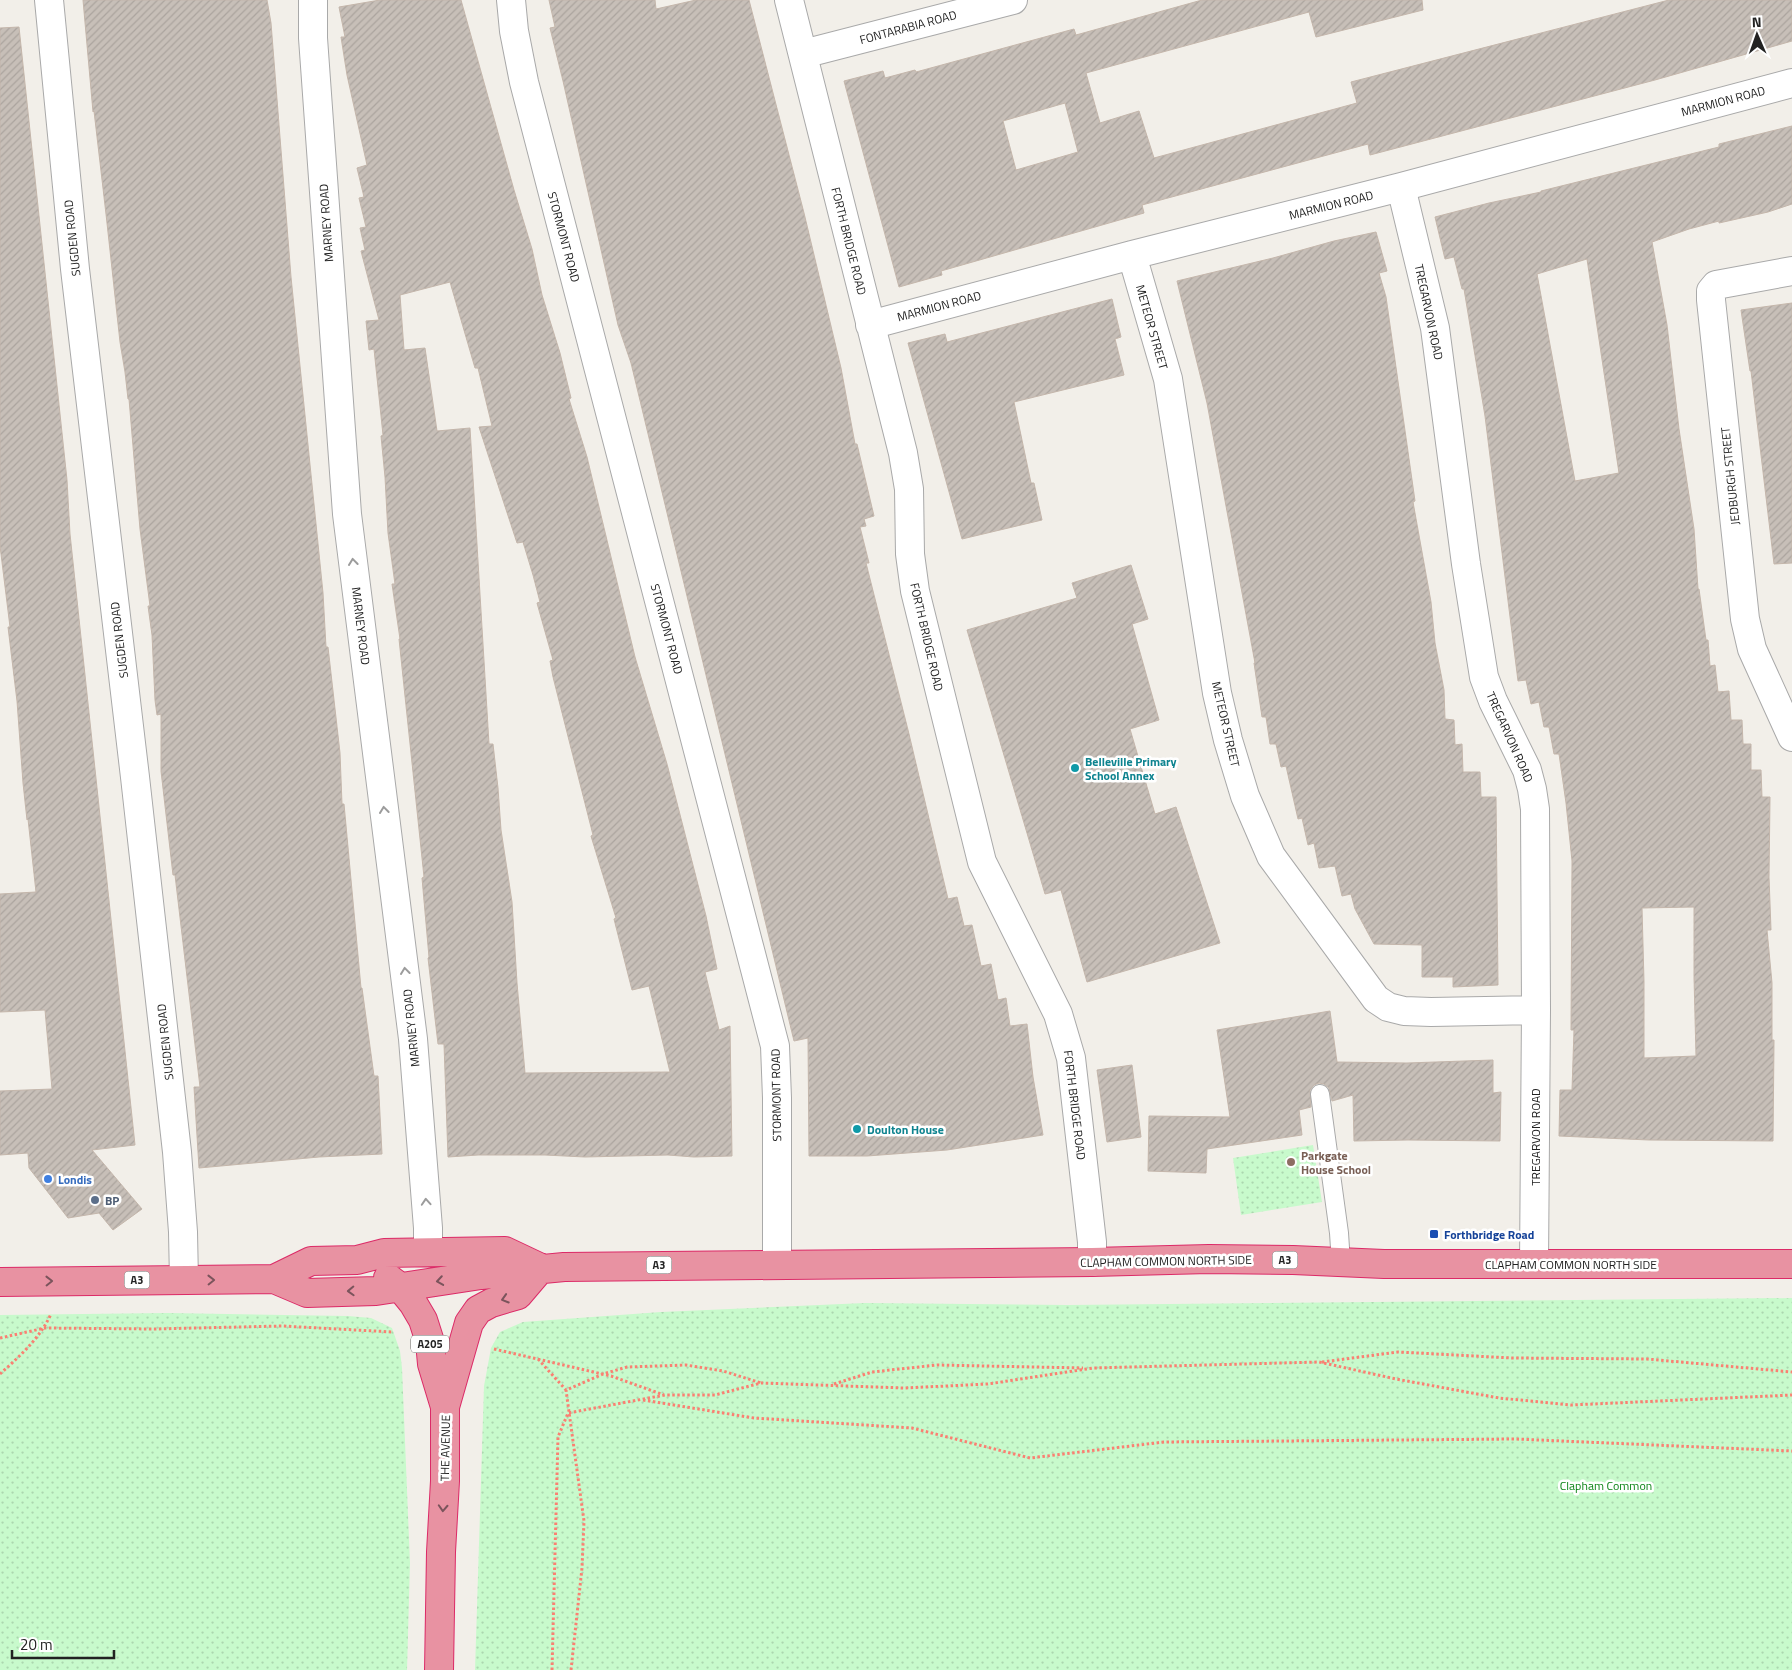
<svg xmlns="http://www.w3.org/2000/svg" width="1792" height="1670" viewBox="0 0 1792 1670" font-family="'Titillium Web',sans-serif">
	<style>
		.park { fill: url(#park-dots) }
		.building { fill: url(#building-hatch); stroke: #c4b6ab; fill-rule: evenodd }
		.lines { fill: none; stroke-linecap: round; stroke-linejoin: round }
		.lane-casing { stroke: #a9a9a9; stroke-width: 20 }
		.street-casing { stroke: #a9a9a9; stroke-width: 30 }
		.highway-casing { stroke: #dc2a67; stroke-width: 30 }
		.path { stroke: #fa8072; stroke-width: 3; stroke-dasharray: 2.5 2.5; stroke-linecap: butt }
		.lane { stroke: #fff; stroke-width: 18 }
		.street { stroke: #fff; stroke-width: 28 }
		.highway { stroke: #e892a2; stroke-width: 28 }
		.oneway { stroke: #9c9c9c }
		.oneway2 { stroke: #7b545c }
		.culture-dot { fill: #0f9aa8; stroke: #fff; stroke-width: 2 }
		.education-dot { fill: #8d6e63; stroke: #fff; stroke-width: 2 }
		.shop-dot { fill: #3f7fe0; stroke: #fff; stroke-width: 2 }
		.service-dot { fill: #5c6f8a; stroke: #fff; stroke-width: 2 }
		.transit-dot { fill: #1a4fb4; stroke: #fff; stroke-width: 2 }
		.labels { text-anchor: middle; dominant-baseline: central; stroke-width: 5; stroke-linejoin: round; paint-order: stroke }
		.shield { fill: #fff; stroke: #646464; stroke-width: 1 }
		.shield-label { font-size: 11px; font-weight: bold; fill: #222 }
		.street-label { font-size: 12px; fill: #222; stroke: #fff }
		.culture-label { font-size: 12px; font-weight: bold; fill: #0d838f; stroke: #fff; text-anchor: start }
		.education-label { font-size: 12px; font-weight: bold; fill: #785e54; stroke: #fff; text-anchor: start }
		.shop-label { font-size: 12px; font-weight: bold; fill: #366cbe; stroke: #fff; text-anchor: start }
		.service-label { font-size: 12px; font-weight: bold; fill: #4e5e75; stroke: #fff; text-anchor: start }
		.transit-label { font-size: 12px; font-weight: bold; fill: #164399; stroke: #fff; text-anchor: start }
		.park-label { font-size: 12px; fill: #0c8416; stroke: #fff }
	</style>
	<defs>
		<pattern id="park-dots" width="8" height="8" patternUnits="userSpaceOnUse" patternTransform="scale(1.25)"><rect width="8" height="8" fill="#c8facc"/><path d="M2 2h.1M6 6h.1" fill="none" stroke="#acd6af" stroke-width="1.8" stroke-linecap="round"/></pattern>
		<pattern id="building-hatch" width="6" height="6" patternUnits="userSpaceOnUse" patternTransform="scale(1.25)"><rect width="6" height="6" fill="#c7bfb8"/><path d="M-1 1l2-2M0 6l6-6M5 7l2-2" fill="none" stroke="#aba49e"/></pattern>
	</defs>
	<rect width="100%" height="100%" fill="#f2efe9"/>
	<path class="park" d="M1313,1145L1322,1202L1241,1215L1233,1158Z
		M1792,1298V1670H475L484,1386L491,1348L500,1332L523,1322L661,1312L865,1303L1068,1305Z
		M168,1313L348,1316L371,1318L392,1328L400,1351L402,1368L410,1563L407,1670H0V1315Z"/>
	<path class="building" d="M83,0H267L271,23L291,277L323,593L326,647H328L340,753L342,804H344L361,988H362L374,1076H378L382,1154L319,1157L199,1168L194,1087H200L175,875H173L161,771V714L157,715L155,700L152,635L148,606H150L140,529L129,399H128L125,372L120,342L106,214L94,111L93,112Z
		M380,0H461L514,190L532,249L542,295L560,353L571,398L569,399L587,457L635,657L667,764L706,916L717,969L705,972L719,1030L730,1026L732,1156L694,1157L668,1155L585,1157L545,1155H478L448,1157L444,1044H438L428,958L429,957L422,878L424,877L399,639H400L392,584H395L388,533L385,477L381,436L383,435L374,349L369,350L366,321L379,320L361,251L365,250L360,228L366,227L359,198L364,197L357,168L367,165L347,75L341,37H345L339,7ZM450,282L475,368H478L492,426L479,427L517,543L523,542L533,575L540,602L537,603L553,660L550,661L553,677L593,835L591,836L616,918L614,919L632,990L649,986L670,1072L525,1073L517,983L512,902L501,830L498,788L493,744H489L470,428L437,431L425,348L404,350L400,295Z
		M549,0H655L656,9L696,0H749L804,213L841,368L855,444H857L874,516L864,519L866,526L860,527L869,563H866L909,734L948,899L957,897L964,926L972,925L981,966L991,964L998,1000L1006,998L1010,1026L1027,1024L1033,1077L1043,1135L947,1150L867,1156H809L808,1038L794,1041L631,363L618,325L563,81L550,28L555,27Z
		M1202,0H1422L1423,10L1316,37L1309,12L1086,73L1100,123L1139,111L1154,158L1357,103L1351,82L1669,0H1792V41L1655,80L1370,155L1368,144L1142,205L1144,213L941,271L942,275L899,287L844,81L883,71L885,78L915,70L916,72L1074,29L1076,35ZM1065,103L1078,152L1016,170L1003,121Z
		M19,27L67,480L70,534L135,1145L92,1150L142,1209L113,1230L99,1213L68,1218L29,1168L28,1153L0,1155V1091L52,1089L45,1010L0,1012V894L36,892L28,819L27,820L23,783L17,701L8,627H10L0,546V28Z
		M1792,126V204L1768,212L1719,223V221L1689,229L1652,242L1667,325L1679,429L1694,529L1698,589H1699L1706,640H1708L1710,666L1715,665L1718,692L1729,691L1731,720H1742L1743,744H1751V770H1761L1762,797H1770L1769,877L1771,930H1767L1772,983V1040H1774L1773,1141L1649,1140L1559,1136L1560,1090H1572L1574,1030H1571L1572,861L1566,803L1559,754H1554L1549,727H1544L1539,702L1531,704L1526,680L1518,681L1485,416L1464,289H1462L1454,257L1445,259L1435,217L1489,203L1541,192V191L1719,147V144ZM1587,259L1619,473L1575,481L1537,274ZM1694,907V977L1696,1056L1644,1058V982L1642,908Z
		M1376,232L1387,271L1379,273L1386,297L1415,501L1413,502L1431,602L1435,643L1444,690L1445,719L1454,720L1455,745L1462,744L1463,772H1480L1481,797H1496L1498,985L1453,987V977H1422V945L1374,944L1355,909L1351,894L1342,896L1335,866L1319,868L1314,843L1308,845L1302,818L1298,819L1286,766L1281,767L1276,744H1270L1266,717H1262L1254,663H1255L1207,403L1177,281L1273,258L1334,241Z
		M1112,299L1121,337L1115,339L1124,375L1014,402L1031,483H1034L1042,520L962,539L908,343L945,334L947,342Z
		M1792,303V563L1774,564L1751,371H1750L1741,310Z
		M1131,565L1148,619L1132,624L1159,720L1130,729L1155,814L1176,807L1220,943L1087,982L1061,890L1045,894L967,630L1077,598L1072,583Z
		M1330,1011L1337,1062L1407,1063L1493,1060V1093L1501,1092L1500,1141L1408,1140L1354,1141L1353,1095L1332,1101L1329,1088L1324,1084L1319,1083L1314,1085L1310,1090L1311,1107L1299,1110L1302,1135L1207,1149L1206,1173L1148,1171L1149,1116L1230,1117L1217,1030Z
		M1132,1065L1141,1137L1107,1142L1097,1070Z"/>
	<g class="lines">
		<g class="lane-casing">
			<path id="lane" d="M1320,1094L1339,1233L1341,1263"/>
		</g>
		<g class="street-casing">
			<path id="street" d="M49,0L75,269L135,777L177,1152L183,1232L184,1280
				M313,0V38L347,514L413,1039L428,1228V1251
				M511,0L514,31L524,82L775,1046L777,1098V1264
				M789,0L903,453L909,489L910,554L915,591L982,862L1058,1014L1071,1058L1092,1242V1262
				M803,54L1013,0
				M1401,187L1435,328L1466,564L1484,677L1493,701L1527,770L1532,789L1535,809L1536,1010L1534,1264
				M1132,255L1168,379L1217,693L1228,740L1245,796L1271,856L1376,999L1388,1007L1404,1011L1431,1012L1536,1010
				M1792,271L1716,285L1711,291V300L1745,619L1752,649L1792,737
				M870,325L1132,255L1401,187L1792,83"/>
		</g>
		<g class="highway-casing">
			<path id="highway" d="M388,1278L400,1287L413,1303L423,1320L430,1342L432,1364L445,1407V1481L441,1552L439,1670
				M274,1279L307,1293L376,1291L481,1275L564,1267L1092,1262L1209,1259L1293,1260L1384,1264H1792
				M0,1282L274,1279L311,1261L357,1260L384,1253L505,1251L541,1268
				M445,1407L469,1323L478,1310L491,1303L518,1295L541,1268"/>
		</g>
		<path class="path" d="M0,1338L45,1328L154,1329L282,1326L393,1332
			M494,1349L611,1376L664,1395
			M538,1359L566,1390
			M1322,1362L1398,1352L1512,1358L1647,1359L1792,1372
			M0,1374C20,1356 40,1338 51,1314
			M834,1384L872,1372L937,1365L1083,1368
			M643,1400L754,1418L912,1428L1030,1458L1164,1442L1516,1439L1792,1451
			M552,1670L558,1437L568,1413L665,1395H715L761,1383L904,1388L988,1384L1093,1368L1319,1362L1396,1379L1499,1398L1571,1405L1792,1395
			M571,1670L582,1568L584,1521L566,1390L603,1374L627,1367L686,1365L723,1371L761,1383"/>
		<use href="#lane" class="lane"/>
		<use href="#street" class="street"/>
		<use href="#highway" class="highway"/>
	</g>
	<defs><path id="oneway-chevron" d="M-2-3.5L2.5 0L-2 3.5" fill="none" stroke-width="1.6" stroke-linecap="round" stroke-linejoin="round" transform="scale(1.25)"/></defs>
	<g class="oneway">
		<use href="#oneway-chevron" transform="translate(353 562) rotate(-97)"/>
		<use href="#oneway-chevron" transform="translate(384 810) rotate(-97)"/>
		<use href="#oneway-chevron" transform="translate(405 971) rotate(-97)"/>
		<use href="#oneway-chevron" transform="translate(426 1202) rotate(-94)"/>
	</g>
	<g class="oneway2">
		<use href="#oneway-chevron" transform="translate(211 1280) rotate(-1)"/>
		<use href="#oneway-chevron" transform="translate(49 1281) rotate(-1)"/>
		<use href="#oneway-chevron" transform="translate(440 1281) rotate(171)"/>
		<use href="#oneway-chevron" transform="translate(351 1291) rotate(178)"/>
		<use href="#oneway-chevron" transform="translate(505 1299) rotate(163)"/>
		<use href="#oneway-chevron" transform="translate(443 1508) rotate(93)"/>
	</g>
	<g class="culture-dot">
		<circle cx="1075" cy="768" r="5"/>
		<circle cx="857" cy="1129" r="5"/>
	</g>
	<circle class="education-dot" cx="1291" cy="1162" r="5"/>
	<circle class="shop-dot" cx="48" cy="1179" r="5"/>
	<circle class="service-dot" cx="95" cy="1200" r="5"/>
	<rect class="transit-dot" x="1429" y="1229" width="10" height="10" rx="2.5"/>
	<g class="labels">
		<g class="shield">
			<rect x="1272.5" y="1251.5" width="25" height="17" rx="4"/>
			<rect x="646.5" y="1256.5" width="25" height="17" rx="4"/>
			<rect x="124.5" y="1271.5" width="25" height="17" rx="4"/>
			<rect x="411" y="1335.5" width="38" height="17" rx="4"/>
		</g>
		<g class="shield-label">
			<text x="1285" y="1260">A3</text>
			<text x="659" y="1265">A3</text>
			<text x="137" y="1280">A3</text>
			<text x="430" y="1344">A205</text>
		</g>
		<g class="street-label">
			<text transform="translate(908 27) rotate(-15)">FONTARABIA ROAD</text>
			<text transform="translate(1723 101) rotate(-15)">MARMION ROAD</text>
			<text transform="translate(1331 205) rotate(-14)">MARMION ROAD</text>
			<text transform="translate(326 223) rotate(-94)">MARNEY ROAD</text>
			<text transform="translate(564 237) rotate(75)">STORMONT ROAD</text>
			<text transform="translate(72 238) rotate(-96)">SUGDEN ROAD</text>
			<text transform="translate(849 241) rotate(76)">FORTH BRIDGE ROAD</text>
			<text transform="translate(939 306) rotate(-15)">MARMION ROAD</text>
			<text transform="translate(1429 312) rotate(78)">TREGARVON ROAD</text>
			<text transform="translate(1152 327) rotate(74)">METEOR STREET</text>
			<text transform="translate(1730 476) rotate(-96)">JEDBURGH STREET</text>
			<text transform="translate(361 626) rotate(83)">MARNEY ROAD</text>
			<text transform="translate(667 629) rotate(75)">STORMONT ROAD</text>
			<text transform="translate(927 637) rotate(77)">FORTH BRIDGE ROAD</text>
			<text transform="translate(119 640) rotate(-97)">SUGDEN ROAD</text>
			<text transform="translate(1226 724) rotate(77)">METEOR STREET</text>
			<text transform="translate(1510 737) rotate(66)">TREGARVON ROAD</text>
			<text transform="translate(411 1028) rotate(-96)">MARNEY ROAD</text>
			<text transform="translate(165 1042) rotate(-96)">SUGDEN ROAD</text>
			<text transform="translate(776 1095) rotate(-91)">STORMONT ROAD</text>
			<text transform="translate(1075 1105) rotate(83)">FORTH BRIDGE ROAD</text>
			<text transform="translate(1535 1137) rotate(-90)">TREGARVON ROAD</text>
			<text transform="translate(1166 1261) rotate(-1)">CLAPHAM COMMON NORTH SIDE</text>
			<text x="1571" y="1264">CLAPHAM COMMON NORTH SIDE</text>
			<text transform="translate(445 1448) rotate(-89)">THE AVENUE</text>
		</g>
		<g class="culture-label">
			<text x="1085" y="761">Belleville Primary<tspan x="1085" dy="14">School Annex</tspan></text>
			<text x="867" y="1129">Doulton House</text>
		</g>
		<g class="education-label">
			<text x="1301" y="1155">Parkgate<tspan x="1301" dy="14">House School</tspan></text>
		</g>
		<g class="shop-label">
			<text x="58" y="1179">Londis</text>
		</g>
		<g class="service-label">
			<text x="105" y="1200">BP</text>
		</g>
		<g class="transit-label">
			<text x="1444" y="1234">Forthbridge Road</text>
		</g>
		<g class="park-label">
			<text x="1606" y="1485">Clapham Common</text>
		</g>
	</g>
	<g transform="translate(1757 35) rotate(358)" stroke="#ffffff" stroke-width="4" paint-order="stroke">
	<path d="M0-4L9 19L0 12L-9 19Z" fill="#222222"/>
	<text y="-8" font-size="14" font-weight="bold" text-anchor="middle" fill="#222222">N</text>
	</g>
	<path d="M12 1650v8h102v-8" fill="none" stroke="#222222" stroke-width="2.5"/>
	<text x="20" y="1650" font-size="15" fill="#222222" stroke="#ffffff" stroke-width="4" paint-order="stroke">20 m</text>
</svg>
